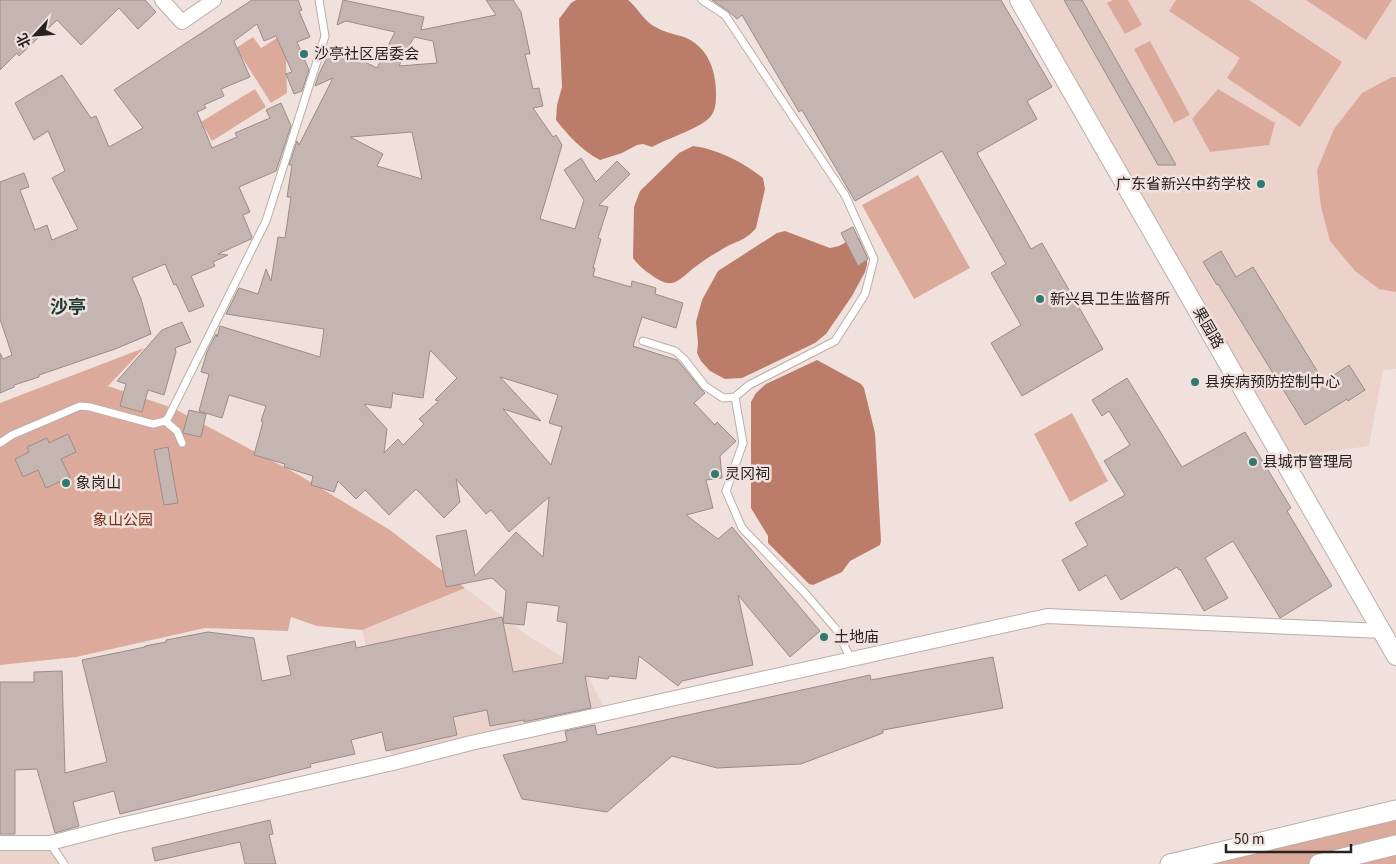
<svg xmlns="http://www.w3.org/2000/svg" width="1396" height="864" viewBox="0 0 1396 864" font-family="'Source Sans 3','Noto Sans SC',sans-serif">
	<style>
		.built { fill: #ebd3cc }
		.green { fill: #dbaa9a }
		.water { fill: #bb7d6a }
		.building { fill: #c4b5b0; stroke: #9a8c88; fill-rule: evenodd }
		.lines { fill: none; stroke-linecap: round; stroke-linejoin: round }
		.service-casing { stroke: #bbada8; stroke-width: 9 }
		.minor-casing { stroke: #bbada8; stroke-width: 16 }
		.tertiary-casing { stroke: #bbada8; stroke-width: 20 }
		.secondary-casing { stroke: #bbada8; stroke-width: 21 }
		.service { stroke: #fff; stroke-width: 7 }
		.minor { stroke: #fff; stroke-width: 14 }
		.tertiary { stroke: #fff; stroke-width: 18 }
		.secondary { stroke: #fff; stroke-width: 19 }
		.poi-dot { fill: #307872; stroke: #f1e1dc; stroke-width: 2 }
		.labels { text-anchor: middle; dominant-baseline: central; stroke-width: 5; stroke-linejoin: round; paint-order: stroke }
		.poi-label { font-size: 15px; fill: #282220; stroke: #f1e1dc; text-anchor: start }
		.street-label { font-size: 15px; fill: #282220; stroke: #f1e1dc }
		.park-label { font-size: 15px; fill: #7a2e14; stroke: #f1e1dc }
		.quarter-label { font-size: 18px; font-weight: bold; fill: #193b38; stroke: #f1e1dc }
	</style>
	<rect width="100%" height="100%" fill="#f1e1dc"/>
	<path class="built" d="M1020,0H1396V369L1383,370L1369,446L1283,458Z
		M465,588L528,636L585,670L607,713L393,763L362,630Z
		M0,843H50L64,864H0Z"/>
	<path class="green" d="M1113,0H1128L1142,25L1125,34L1107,3Z
		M1176,0H1249L1342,62L1300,127L1227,78L1240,58L1169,11Z
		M1306,0H1392L1366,40Z
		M285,33L287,93L271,103L236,48L253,37L261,48Z
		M1150,41L1190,115L1174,123L1134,49Z
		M1392,77H1396V292L1379,289L1355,271L1330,241L1321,207L1317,170L1334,129L1362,93Z
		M255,89L266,107L212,141L201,122Z
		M1218,89L1275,123L1269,145L1210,152L1192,119Z
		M918,175L970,268L914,299L862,205Z
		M144,348L108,386L173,408L299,475L390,530L465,588L362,630L317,626L291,617L288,631L205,628L76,657L0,665V403Z
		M1072,413L1108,481L1070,502L1034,434Z
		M1396,810V864H1170Z"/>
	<path class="water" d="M576,0H628C637,7 643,19 652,25C661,31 673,34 684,37C707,46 716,69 716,93C716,103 716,113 707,120C693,131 668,138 652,147L643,144L637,145L622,153L600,160C582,151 568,135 556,120L557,105L562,87L559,19L571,3Z
		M693,146C718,149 744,163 763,178L765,189L756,228C745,242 734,241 721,250C712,255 703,261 695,267C676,282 673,291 650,274C643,269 638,265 633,258L634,207L640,191L679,153Z
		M785,231L830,248L839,246L855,237L859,238L867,256V265L865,272L852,296L826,334L815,343L742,378L725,379L710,371L701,361L697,353L698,343L696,322L702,300L718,271L777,233Z
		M817,360L861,384L864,388L875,433L881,541L880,545L850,561L842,572L813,585L809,584L768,543V536L751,508V402L756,393L766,384Z"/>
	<path class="building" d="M0,0H145L156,12L138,29L119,8L81,45L57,20L19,56L17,53L0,70Z
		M252,0H298L302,10L299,11L310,37L297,42L309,70L302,91L294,94L286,74L292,72L276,36L264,41L257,24L234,41L250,77L221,89L224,96L204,105L206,108L197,112L212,148L237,137L235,133L270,118L266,110L281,103L291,126L276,171L239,187L250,212L243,215L252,237L251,239L218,254L228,255L213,262L215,266L191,276L204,306L189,312L176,284L174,285L165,264L132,278L141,299L151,334L115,349L39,375V377L14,385V387L0,393V353L3,359L12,355L0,319V182L24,173L29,187L20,190L35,230L47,225L52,240L78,229L52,178L65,171L48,131L34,140L15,103L62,75L91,118L96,116L109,147L143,128L114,90Z
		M343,0L424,17L421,30L496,15L486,0H513L521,12L530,54H525L533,89L539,88L543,106L533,108L553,137L556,135L562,145L540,219L575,229L584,200L564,170L581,158L596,182L617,161L630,174L599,205L608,207L598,238L601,239L593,268H595L593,276L631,287L632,281L656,288L655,294L683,303L676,328L642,317L633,346L677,360L680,363L701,389L705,393L694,403L715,425L717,422L736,441L720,456L722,478L706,480L713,508L686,515L718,539L732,527L820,631L790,657L738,595L753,665L682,681L678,686L639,656L636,679L609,676L608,679L585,676L591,708L524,722V720L490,726L487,710L453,717L457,735L386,751L382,732L351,740L355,754L310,764L311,767L120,814L114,791L73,802L79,826L55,833L37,769L15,770V834H0V682H34V672L62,671L65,773L107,762L82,660L145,647V646L166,642V640L208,632L254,638L262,681L291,675L287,656L355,641L356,648L502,617L513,672L563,663L567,623L557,621L559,606L527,602L524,625L503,623L506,591L492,578L446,587L436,536L466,530L475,576L516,532L543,557L549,497L509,532L491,510L486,514L456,479L460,502L444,518L416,489L389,515L365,490L356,499L338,481L334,492L311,485L313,476L284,467L285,464L254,455L263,422L261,421L266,406L229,395L222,418L199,411L209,374L201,372L207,352L216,334L217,337L220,326L320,357L324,329L226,314L239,288L258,294L266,269L271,281L278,237L285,238L291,197H287L292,165H289L297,141L299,145L333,78L315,86L319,74L330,51L352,62L355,57L377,68L395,32L346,21L337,25ZM414,37L433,41L437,63L399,66ZM412,132L422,179L377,166L383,154L350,137ZM430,350L457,378L435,400L439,401L419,419L424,424L403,445L398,439L384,453L387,429L364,404L391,408L393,392L395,394L423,398ZM500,377L558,395L549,423L562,427L551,465L503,409L541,421Z
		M712,0H1001L1052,87L1027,101L1037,119L977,153L1031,249L1042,243L1103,349L1022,396L991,343L1021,325L991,273L1006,264L942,151L855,201L802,110L799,112L742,15L737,19L728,11Z
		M1064,0H1082L1176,165H1158Z
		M853,227L868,259L858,266L841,233Z
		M1221,251L1236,277L1253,267L1324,382L1349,365L1365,390L1348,401L1347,399L1305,425L1218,284L1217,285L1203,262Z
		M182,322L191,342L175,348L176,352L164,395L148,390L142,412L120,406L126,384L117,381L162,330Z
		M1127,378L1182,467L1245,432L1291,508L1287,511L1332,586L1280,618L1233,541L1205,558L1228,598L1204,611L1180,569L1179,570L1177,567L1121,600L1106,575L1079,591L1062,560L1088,545L1075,523L1125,495L1104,461L1130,445L1109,411L1102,416L1092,400Z
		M189,410L206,414L201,437L183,433Z
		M68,434L76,452L61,459L70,477L46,488L38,470L23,477L15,459L29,452L27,447L47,438L49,443Z
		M168,447L178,503L164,505L154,450Z
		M993,657L1003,708L883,730V733L801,764L717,768L672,756L607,812L522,799L503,755L567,741L565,731L595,725L597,735L870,675L871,680Z
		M270,820L273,834L269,835L276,864H245L240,842L155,861L152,848Z"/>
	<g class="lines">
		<g class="service-casing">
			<path id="service" d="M702,0L725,15L845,195L874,259L865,294L835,341L749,385L735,397L743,443L726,491L742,528L804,592L836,629L851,659
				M643,341L675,351L684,359L705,386L723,398L735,397
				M165,421L177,431L182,443
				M0,443L12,435L80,406L90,407L153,424L165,421L168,418L266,221L325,36L319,0
				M50,843L64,864"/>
		</g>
		<g class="minor-casing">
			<path id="minor" d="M162,0L182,22L214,0
				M0,843H50L116,826L393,763L471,743L1047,616L1382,631"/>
		</g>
		<g class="tertiary-casing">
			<path id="tertiary" d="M1019,0L1396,656"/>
		</g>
		<g class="secondary-casing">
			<path id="secondary" d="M1170,864L1396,810
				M1319,864L1396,845"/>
		</g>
		<use href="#service" class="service"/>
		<use href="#minor" class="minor"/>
		<use href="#tertiary" class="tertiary"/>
		<use href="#secondary" class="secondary"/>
	</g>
	<g class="poi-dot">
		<circle cx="304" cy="54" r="5"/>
		<circle cx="1261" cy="184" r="5"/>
		<circle cx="1040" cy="299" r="5"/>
		<circle cx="1195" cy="382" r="5"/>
		<circle cx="1253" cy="462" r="5"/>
		<circle cx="715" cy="474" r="5"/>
		<circle cx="66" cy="483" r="5"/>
		<circle cx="824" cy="637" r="5"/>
	</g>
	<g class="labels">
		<g class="poi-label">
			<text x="314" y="54">沙亭社区居委会</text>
			<text x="1251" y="184" text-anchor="end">广东省新兴中药学校</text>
			<text x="1050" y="299">新兴县卫生监督所</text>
			<text x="1205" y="382">县疾病预防控制中心</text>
			<text x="1263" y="462">县城市管理局</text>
			<text x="725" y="474">灵冈祠</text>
			<text x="76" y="483">象岗山</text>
			<text x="834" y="637">土地庙</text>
		</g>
		<g class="street-label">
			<text transform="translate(1208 328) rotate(60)">果园路</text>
		</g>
		<g class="park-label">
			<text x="123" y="520">象山公园</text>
		</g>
		<g class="quarter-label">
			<text x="68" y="307">沙亭</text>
		</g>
	</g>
	<g transform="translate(35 35) rotate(244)" stroke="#f1e1dc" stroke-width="4" paint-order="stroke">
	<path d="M0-4L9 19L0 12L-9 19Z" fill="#282220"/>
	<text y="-8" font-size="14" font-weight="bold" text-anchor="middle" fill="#282220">北</text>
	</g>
	<path d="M1226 844v8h125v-8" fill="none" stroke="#282220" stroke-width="2.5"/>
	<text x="1234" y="844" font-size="15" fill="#282220" stroke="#f1e1dc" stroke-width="4" paint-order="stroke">50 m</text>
</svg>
